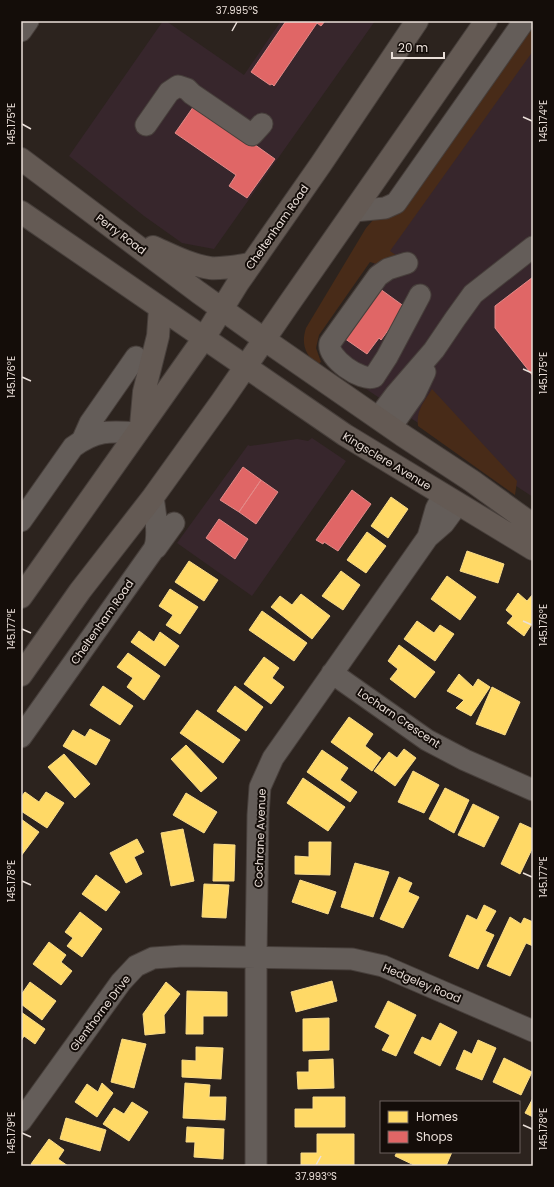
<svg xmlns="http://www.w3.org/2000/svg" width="554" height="1187" viewBox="0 0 554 1187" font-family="Poppins,sans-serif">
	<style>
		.commercial { fill: #37262c }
		.green { fill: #482b18 }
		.homes { fill: #ffd966; stroke: #f9db88 }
		.shops { fill: #e06666; stroke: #e38a88 }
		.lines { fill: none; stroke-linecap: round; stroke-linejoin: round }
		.minor-casing { stroke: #473f3b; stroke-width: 23 }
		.major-casing { stroke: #473f3b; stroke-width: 24 }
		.minor { stroke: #645d59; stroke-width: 21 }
		.major { stroke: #645a54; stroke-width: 22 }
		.ticks { fill: none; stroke: #eadfd9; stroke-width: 1.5 }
		.labels { text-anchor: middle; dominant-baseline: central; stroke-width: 4; stroke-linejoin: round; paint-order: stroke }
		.street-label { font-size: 11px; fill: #eadfd9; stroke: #140d09 }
		.neatline { fill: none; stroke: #eadfd9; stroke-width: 1.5 }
		.ticks-label { font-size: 10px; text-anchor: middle; fill: #eadfd9 }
	</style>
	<rect width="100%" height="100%" fill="#2c231e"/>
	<path class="commercial" d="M163,21H166L244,75L281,21H375L214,249L182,243L144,216L69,156Z
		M533,38V497L375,395L325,361L322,356L320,340Z
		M312,438L346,461L252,596L177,543L248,445L250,446L297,439L308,441Z"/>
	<path class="green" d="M533,23V51L390,251L400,258L380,265L370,262L319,335L316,348L321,362L317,365C305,354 301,344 306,328L366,228L373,220L378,218Z
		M432,389L517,481L515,495L418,426C416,410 424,402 432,389Z"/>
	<path class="homes" d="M391,497L408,509L388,538L371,526Z
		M367,532L386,546L366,573L347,560Z
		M467,551L504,564L498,583L460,571Z
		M189,561L218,580L204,601L175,582Z
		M341,571L360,585L343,610L322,596Z
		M447,576L476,597L460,620L431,599Z
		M170,589L198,607L180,634L166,625L173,615L159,606Z
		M518,593L527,601L533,594V622L524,636L507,623L513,616L506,610Z
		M301,594L330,616L312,639L271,607L280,596L292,605Z
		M262,611L307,643L294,661L249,630Z
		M417,621L434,633L440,625L454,634L435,661L404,639Z
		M139,631L154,642L160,632L179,646L165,666L131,642Z
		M399,645L435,672L415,698L390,679L398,669L388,661Z
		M128,653L160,676L144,700L127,687L133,678L117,667Z
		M264,657L279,668L272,678L284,687L271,704L244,684Z
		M459,674L473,687L478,679L490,687L471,716L456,708L464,700L447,691Z
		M103,686L133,706L120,725L90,705Z
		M235,686L263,707L246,731L217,711Z
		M492,687L520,702L505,735L476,724Z
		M197,710L240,740L223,763L180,733Z
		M349,717L373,734L365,746L381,758L372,771L331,742Z
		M90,729L110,740L96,765L63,746L73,730L85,737Z
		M186,745L217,778L201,792L171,759Z
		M404,749L416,758L395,786L374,771L389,752L397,758Z
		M322,750L348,768L340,780L357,792L350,802L307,772Z
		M64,754L90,784L75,798L48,767Z
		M413,771L439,785L424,813L398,802Z
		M303,778L345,807L328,831L287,803Z
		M445,788L469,800L454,833L429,819Z
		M25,792L39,802L46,792L64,803L47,828L21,811V797Z
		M186,793L217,812L204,833L173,815Z
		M473,804L499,817L484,847L458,835Z
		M21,819L39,832L21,856Z
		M520,823L533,829V847L520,874L501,864Z
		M183,829L194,881L171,886L161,833Z
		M137,839L144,852L134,857L142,874L126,883L110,853Z
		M309,842H331L330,875L295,874V856L309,857Z
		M214,844L235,845L234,881H213Z
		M355,863L389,872L373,917L341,907Z
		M96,875L120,892L106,911L82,894Z
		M399,877L412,883L408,892L419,897L403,928L380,919Z
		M300,880L336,892L328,914L292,902Z
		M204,884L229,885L226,918L202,917Z
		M484,905L496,911L485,931L494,935L478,969L449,956L467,915L477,920Z
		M80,912L102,929L82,957L67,946L73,938L65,932Z
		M510,917L521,924L524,918L533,922L532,927H533V946L526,943L510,976L487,966Z
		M49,942L66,955L61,962L72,971L61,985L33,964Z
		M332,981L337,1001L296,1012L291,992Z
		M30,982L56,1001L42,1020L21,1004V995Z
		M166,982L180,994L164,1015L165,1033L145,1035L143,1014Z
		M187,991L227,992V1016H203V1034H186Z
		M388,1001L416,1015L396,1056L382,1050L390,1035L375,1027Z
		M21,1012L45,1029L35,1044L24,1036L21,1041Z
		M329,1018V1050L303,1051V1019Z
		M440,1023L457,1032L440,1066L414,1053L422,1037L431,1041Z
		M122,1039L146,1044L134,1088L111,1082Z
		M478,1040L496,1048L482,1080L456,1069L464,1050L472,1054Z
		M196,1047L223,1048L221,1079L182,1077V1060L196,1061Z
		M504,1058L532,1072L521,1095L493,1082Z
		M333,1059L334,1088L298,1089L297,1072H309V1060Z
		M102,1083L113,1093L97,1117L75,1102L87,1084L98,1092Z
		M185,1083L210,1085L209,1097H226L225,1120L183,1118Z
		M313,1097H345V1127H295V1109H313Z
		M533,1098V1117L525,1113Z
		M132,1102L148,1112L129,1141L103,1124L114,1108L124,1114Z
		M66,1118L106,1130L100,1151L60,1139Z
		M187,1127L224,1129L223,1159L194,1157L195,1142H186Z
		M317,1134H354V1166H301V1153H317Z
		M49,1139L64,1150L58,1159L68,1166H33L31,1164Z
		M397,1152H452L446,1166H416L395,1156Z"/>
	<path class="shops" d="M286,21H325L321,26L317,23L274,86L272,84L270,85L251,72Z
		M196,103L275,159L247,198L229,186L236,175L175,133Z
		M533,277V376L495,328V306Z
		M376,286L405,307L381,340L379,338L367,354L341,336Z
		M243,467L261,480L239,512L220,500Z
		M261,480L278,492L256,524L239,512Z
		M352,490L371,504L338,551L324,542L323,544L316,540Z
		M219,519L248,539L235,559L206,538Z"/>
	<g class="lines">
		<g class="minor-casing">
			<path id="minor" d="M21,31L28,21
				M146,125L169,92L178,86L187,89L192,94L252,135L262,124
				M354,211L385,208L396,203L524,21
				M407,263L388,269L378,276L330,343C326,358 362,382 374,377L387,357L420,295
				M378,418L396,394L434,350L455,319L473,294L533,247
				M391,427L415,393L425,372
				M82,441L90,423L136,357
				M21,521L73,447C96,430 109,431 137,433
				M428,537L436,509L443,495
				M154,549L156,548L174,523
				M332,673L427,740L465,760L533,790
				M21,737L154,549C160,536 155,512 153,497
				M21,1121L121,982L136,966L153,958L183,956L352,959L383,966L533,1031
				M256,1166V957L258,815L260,787L273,758L428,537L444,523L458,504"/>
		</g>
		<g class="major-casing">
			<path id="major" d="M21,159L198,292L265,340L402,435L472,481L533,525
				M21,212L345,435L533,549
				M153,247C171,255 190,265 210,268C223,269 237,266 251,264
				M141,426L144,392L158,336L160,308
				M21,597L204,338L238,283L321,164L417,21
				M21,675L80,591L153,497L222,401L288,305L486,21"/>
		</g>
		<use href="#minor" class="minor"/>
		<use href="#major" class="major"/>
	</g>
	<path class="ticks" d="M232,31L237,22M523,117L532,121M22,124L31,129M523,369L532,373M22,377L31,381M523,621L532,625M22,629L31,633M523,873L532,877M22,881L31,885M523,1125L532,1129M22,1133L31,1137M316,1165L321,1156"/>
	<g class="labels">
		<g class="street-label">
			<text transform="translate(277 227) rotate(-55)">Cheltenham Road</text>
			<text transform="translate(121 234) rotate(37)">Perry Road</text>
			<text transform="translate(387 461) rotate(31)">Kingsclere Avenue</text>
			<text transform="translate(102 622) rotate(-55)">Cheltenham Road</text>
			<text transform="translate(399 718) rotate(34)">Locharn Crescent</text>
			<text transform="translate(260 838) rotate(-88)">Cochrane Avenue</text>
			<text transform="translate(422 983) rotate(23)">Hedgeley Road</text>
			<text transform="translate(100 1013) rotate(-53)">Glenthorne Drive</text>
		</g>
	</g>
	<rect width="554" height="1187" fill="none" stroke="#140d09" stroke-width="44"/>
	<rect x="380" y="1101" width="140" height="52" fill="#140d09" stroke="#6a615c"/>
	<rect x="388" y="1111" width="20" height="12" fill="#ffd966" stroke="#6a615c"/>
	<text x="416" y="1121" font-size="12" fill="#eadfd9">Homes</text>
	<rect x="388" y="1131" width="20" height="12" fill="#e06666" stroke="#6a615c"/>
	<text x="416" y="1141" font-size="12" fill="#eadfd9">Shops</text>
	<path d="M392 52v6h52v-6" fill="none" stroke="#eadfd9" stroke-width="2"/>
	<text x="398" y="52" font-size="12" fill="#eadfd9" stroke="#140d09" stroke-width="3" paint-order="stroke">20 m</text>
	<rect x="22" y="22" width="510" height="1143" class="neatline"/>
	<g class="ticks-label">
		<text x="237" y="14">37.995°S</text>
		<text transform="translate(543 121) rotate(-90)" y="4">145.174°E</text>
		<text transform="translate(11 124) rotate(-90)" y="4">145.175°E</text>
		<text transform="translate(543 373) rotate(-90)" y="4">145.175°E</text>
		<text transform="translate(11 377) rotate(-90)" y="4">145.176°E</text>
		<text transform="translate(543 625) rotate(-90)" y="4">145.176°E</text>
		<text transform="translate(11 629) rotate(-90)" y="4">145.177°E</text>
		<text transform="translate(543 877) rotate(-90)" y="4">145.177°E</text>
		<text transform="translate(11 881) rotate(-90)" y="4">145.178°E</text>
		<text transform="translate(543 1129) rotate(-90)" y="4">145.178°E</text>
		<text transform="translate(11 1133) rotate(-90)" y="4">145.179°E</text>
		<text x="316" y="1180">37.993°S</text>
	</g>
</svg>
